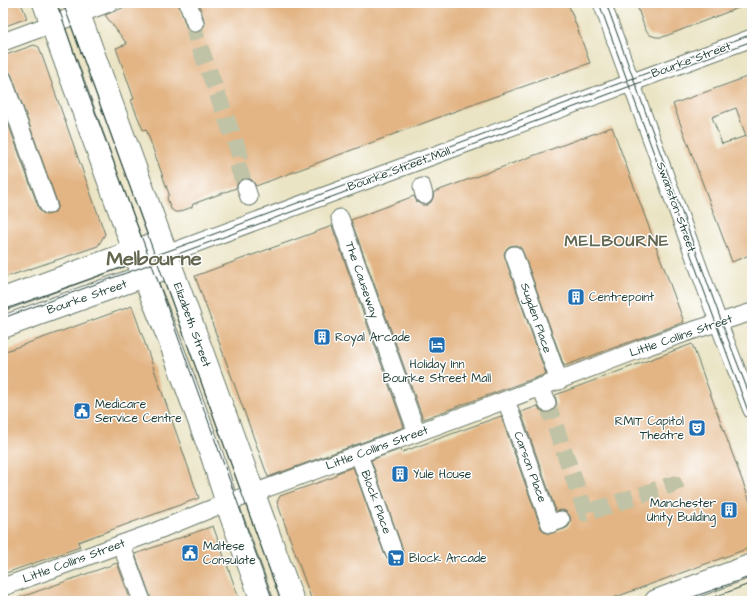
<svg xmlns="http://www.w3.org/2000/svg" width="755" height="604" viewBox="0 0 755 604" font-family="'Architects Daughter',sans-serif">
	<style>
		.building { fill: #e3b585; fill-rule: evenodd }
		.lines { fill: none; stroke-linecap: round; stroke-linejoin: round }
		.street-tunnel { stroke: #c1c3a7; stroke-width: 17; stroke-dasharray: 17 8; stroke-linecap: butt }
		.street-casing { stroke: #676; stroke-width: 19 }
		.secondary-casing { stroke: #676; stroke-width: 24 }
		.street { stroke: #fff; stroke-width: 17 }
		.secondary { stroke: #fff; stroke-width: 22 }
		.tram { stroke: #1f3d34; stroke-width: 1 }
		.labels { text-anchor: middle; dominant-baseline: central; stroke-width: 3; stroke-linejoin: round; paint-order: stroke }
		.street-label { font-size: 12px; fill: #1f3d34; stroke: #fff }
		.poi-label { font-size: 12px; fill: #1f3d34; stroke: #fff; text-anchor: start }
		.district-label { font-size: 16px; font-weight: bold; letter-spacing: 1px; fill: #646750; stroke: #fff }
		.town-label { font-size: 20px; font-weight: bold; fill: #646750; stroke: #fff }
	</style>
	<rect width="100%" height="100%" fill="#fff"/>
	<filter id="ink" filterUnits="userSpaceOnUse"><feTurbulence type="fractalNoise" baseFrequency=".025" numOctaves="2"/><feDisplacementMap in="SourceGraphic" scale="8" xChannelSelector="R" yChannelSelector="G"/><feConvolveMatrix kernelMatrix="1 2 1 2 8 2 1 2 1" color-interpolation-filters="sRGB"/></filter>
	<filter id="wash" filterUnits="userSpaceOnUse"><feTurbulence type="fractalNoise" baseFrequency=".012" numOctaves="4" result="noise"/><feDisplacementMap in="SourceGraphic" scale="16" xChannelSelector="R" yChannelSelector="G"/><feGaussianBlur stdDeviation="0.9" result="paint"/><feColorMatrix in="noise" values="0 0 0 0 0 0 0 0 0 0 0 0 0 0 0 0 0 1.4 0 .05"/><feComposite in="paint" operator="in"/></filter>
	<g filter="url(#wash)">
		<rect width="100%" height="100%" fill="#eae4c4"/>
		<g id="blocks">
			<path class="building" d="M3,3H21L27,18L3,27Z
				M135,3H178L186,26L189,31L194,33H198L202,30L205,24L199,3H568L590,63L485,100L256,186L252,180L248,178L242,179L238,182L236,188L193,204L192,207L179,212H175L171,209L167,198L169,194L146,129L143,130L131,100L134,99L116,48L127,44L105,15Z
				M636,3H748V4L663,37H656L650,35L645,29Z
				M34,45L39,47L105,234L98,246L3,278V109L39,209L41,212L46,215L51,214L55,212L58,206L57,202L12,76L9,71L3,69V56Z
				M752,75V254L732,262L673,104ZM736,108L746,136L722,144L712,117Z
				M612,127L684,322L564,366L523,252L521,248L516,245L510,246L507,248L504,253L505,258L546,374L423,419L351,220L414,196L417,202L422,205H427L431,202L433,198L434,192Z
				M332,226L404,427L268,477L195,276Z
				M132,306L199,498L78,542L80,547L3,574V352Z
				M692,344L752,507V547L605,601H312L277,502L280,496L334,477L337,473L353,467L384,553L386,557L391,560L397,559L400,557L403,552L402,547L371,460L401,449L402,452L501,416L541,528L544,532L549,534L564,529L568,527L571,522L570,516L567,512L563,510L556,511L521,412L538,406L540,410L545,413L551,412L554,410L557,405L555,395Z
				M213,526L240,601H152L135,554Z
				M117,563L131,601H13V600Z"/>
		</g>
	</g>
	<g filter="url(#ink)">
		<use href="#blocks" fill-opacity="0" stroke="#676" stroke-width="1"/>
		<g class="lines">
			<path class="street-tunnel" d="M195,23V34L240,155L237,164L246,188
				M547,403L586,513L674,484L679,498"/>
			<g class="street-casing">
				<path id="street" d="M188,3L195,23
					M602,3L723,335L752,410
					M3,42L109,3
					M3,79L48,205
					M422,187L424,195
					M246,188L249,197
					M340,218L417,433
					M167,254L752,38
					M514,255L559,381
					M541,387L547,403
					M506,400L550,524L561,520
					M359,455L393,550
					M121,544L142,601
					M3,587L149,534L213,508L541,387L643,348L688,332L752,312"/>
			</g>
			<g class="secondary-casing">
				<path id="secondary" d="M44,3L140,267L170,342L212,456L231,516L262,601
					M75,3L293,601
					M3,299L148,246
					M3,327L158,271
					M656,601L752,565"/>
			</g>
			<use href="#street" class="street"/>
			<use href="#secondary" class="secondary"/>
			<path class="tram" d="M57,3L86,88L155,273L273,601
				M63,3L281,601
				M599,3L752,422
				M606,3L726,334L752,401
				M3,310L179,247L752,34
				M3,318L186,251L752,41
				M682,601L752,576
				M704,601L752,583"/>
		</g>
	</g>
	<defs>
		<g id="building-square" transform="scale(0.9)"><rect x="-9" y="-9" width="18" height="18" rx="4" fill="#1f6fb2" stroke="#fff"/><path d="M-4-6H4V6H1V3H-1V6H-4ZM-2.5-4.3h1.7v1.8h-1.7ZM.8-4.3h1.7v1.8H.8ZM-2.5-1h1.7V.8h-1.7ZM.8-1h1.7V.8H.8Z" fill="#fff"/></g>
		<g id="hotel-square" transform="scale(0.9)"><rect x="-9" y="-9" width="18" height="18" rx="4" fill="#1f6fb2" stroke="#fff"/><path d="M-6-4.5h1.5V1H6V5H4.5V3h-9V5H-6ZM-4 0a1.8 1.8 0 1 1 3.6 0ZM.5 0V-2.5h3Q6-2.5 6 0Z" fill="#fff"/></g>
		<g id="civic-square" transform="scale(0.9)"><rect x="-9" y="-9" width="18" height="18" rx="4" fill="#1f6fb2" stroke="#fff"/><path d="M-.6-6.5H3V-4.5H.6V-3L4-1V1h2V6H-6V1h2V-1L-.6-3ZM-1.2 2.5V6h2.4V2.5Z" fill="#fff"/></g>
		<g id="theatre-square" transform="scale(0.9)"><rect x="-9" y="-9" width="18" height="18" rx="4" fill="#1f6fb2" stroke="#fff"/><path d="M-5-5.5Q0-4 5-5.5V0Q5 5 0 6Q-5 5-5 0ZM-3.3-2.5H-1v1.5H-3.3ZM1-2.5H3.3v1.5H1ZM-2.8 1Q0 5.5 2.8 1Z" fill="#fff"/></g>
		<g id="supermarket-square" transform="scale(0.9)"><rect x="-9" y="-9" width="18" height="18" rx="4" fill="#1f6fb2" stroke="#fff"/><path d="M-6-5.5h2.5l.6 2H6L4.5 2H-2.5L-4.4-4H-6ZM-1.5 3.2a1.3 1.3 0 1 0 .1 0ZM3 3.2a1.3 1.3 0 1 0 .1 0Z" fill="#fff"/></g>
	</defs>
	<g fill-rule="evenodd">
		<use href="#building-square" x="576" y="297"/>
		<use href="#building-square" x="322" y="337"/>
		<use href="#hotel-square" x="437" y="345"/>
		<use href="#civic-square" x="82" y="411"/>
		<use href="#theatre-square" x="697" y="428"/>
		<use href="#building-square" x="400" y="474"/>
		<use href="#building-square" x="729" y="510"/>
		<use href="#civic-square" x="190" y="553"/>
		<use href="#supermarket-square" x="396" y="558"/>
	</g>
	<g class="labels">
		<g class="street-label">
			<text transform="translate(691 60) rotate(-20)">Bourke Street</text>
			<text transform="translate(399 169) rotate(-20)">Bourke Street Mall</text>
			<text transform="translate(676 207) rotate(70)">Swanston Street</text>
			<text transform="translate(362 280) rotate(71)">The Causeway</text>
			<text transform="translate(87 297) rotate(-19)">Bourke Street</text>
			<text transform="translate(536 318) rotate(71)">Sugden Place</text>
			<text transform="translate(192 325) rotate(70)">Elizabeth Street</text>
			<text transform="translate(681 336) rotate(-19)">Little Collins Street</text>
			<text transform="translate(377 448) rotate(-20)">Little Collins Street</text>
			<text transform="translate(530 467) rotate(70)">Carson Place</text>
			<text transform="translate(376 502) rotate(70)">Block Place</text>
			<text transform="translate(74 561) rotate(-20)">Little Collins Street</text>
		</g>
		<g class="poi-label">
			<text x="589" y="297">Centrepoint</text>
			<text x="335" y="337">Royal Arcade</text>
			<text x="437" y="364" text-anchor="middle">Holiday Inn<tspan x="437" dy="14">Bourke Street Mall</tspan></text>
			<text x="95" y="404">Medicare<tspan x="95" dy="14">Service Centre</tspan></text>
			<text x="684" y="421" text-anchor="end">RMIT Capitol<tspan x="684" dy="14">Theatre</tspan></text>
			<text x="413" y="474">Yule House</text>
			<text x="716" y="503" text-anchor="end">Manchester<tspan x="716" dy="14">Unity Building</tspan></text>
			<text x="203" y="546">Maltese<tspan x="203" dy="14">Consulate</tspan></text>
			<text x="409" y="558">Block Arcade</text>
		</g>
		<g class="district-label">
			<text x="617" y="241">MELBOURNE</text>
		</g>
		<g class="town-label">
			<text x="154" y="259">Melbourne</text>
		</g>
	</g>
	<rect width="755" height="604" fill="none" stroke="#fff" stroke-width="16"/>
</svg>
